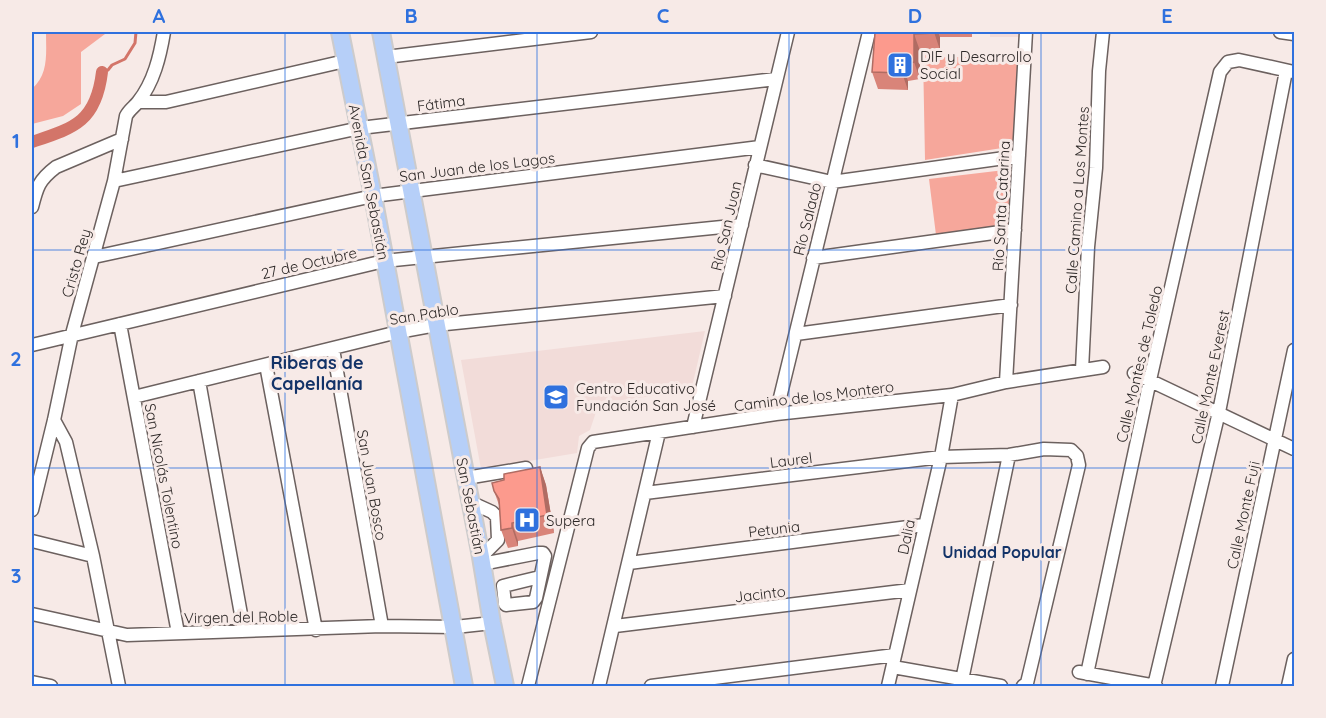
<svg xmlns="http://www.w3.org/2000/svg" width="1326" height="718" viewBox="0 0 1326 718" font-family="Quicksand,sans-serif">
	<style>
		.built { fill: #f2dcd9 }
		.green { fill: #f6a79b }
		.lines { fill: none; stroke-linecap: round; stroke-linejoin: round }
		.stream { stroke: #d37569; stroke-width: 3 }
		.canal { stroke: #d37569; stroke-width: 12 }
		.minor-casing { stroke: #6c615f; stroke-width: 15 }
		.major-casing { stroke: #cdcbcb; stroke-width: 20 }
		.minor { stroke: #fff; stroke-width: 12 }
		.major { stroke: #b6cff8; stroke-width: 16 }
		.wall { fill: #d98479 }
		.shaded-wall { fill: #b06c63 }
		.building { fill: #fc9a8d; stroke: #b06c63; stroke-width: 1.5 }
		.grid { fill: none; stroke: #2f71de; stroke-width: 1.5; stroke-opacity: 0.55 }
		.labels { text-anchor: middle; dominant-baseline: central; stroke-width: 6; stroke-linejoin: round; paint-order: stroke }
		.poi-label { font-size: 15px; fill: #2d2827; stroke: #f7eae7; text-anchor: start }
		.street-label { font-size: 15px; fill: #2d2827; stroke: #f7eae7 }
		.neighbourhood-label { font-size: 16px; font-weight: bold; fill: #133368; stroke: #f7eae7 }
		.quarter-label { font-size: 18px; font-weight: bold; fill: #133368; stroke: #f7eae7 }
		.neatline { fill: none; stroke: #2f71de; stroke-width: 2 }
		.grid-label { font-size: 20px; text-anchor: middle; font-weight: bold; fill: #2f71de }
	</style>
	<rect width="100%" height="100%" fill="#f7eae7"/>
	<path class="built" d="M990,32H1019V37H990Z
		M705,331L691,391L599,403L590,430L579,436L577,453L481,469L461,360Z"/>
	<path class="green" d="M46,32H104L105,34L81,52V104L63,116L32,124V89C49,74 46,53 46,32Z
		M923,54H942L943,57H1021L1015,146L925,160Z
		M1013,169V222L1008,225L936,235L929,179Z"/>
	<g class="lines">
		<path class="stream" d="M102,72L108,70L112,65L125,59L135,43L136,32"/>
		<path class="canal" d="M32,142C74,128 96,122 102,72"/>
		<g class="minor-casing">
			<path id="minor" d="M1280,32L1294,34
				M386,57L591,32
				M138,102H166L345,61
				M755,165L832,182L1019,156
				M114,181L360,128L776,79
				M32,207C37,187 39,180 56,167L122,139
				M94,257L373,196L760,147
				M813,258L1015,230
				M120,324L178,633
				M796,334L1011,305
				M32,345L384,261L742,225
				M333,349L382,626
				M266,365L316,630
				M1082,370L1088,247L1096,168L1099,71L1103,32
				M1134,373L1294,449
				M199,381L244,631
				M1006,382L1026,32
				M134,397L398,332L436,325L725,296
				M776,414L869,32
				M54,420L66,442L93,556L119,686
				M693,427L788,32
				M466,478L526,468
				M645,493L941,457L1009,455L1044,449L1071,450L1077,456L1079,465L1027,683L1023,686
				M470,502L492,512L497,517L498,540L481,557
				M32,510L54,420L72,334L114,181L126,116C129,110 134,107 138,102C154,82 160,56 164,32
				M32,541L93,556
				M629,563L924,525
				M482,564L538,553H543L545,556L536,598L533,602L506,605L505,604L503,586L540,577
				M32,614L127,635L382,626L455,627L492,623
				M615,626L910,590
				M893,667L1001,686
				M1079,672L1156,686
				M1087,674L1150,380L1220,72L1228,62L1239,60L1294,72
				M962,680L1009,455
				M32,682L51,686
				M528,686L588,448L593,442L776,414L952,395L1006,382L1103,367
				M599,686L659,432
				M651,686L895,655
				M888,686L941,457L952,395
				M1154,686L1219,412L1286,71
				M1222,686L1294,350
				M1288,686L1294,659"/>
		</g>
		<g class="major-casing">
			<path id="major" d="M340,32L373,196L464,686
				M381,32L481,557L492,623L505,686"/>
		</g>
		<use href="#minor" class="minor"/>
		<use href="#major" class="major"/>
	</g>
	<path class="wall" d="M882,32H972V37H940V50L920,51V79L908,81V90L878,89L872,72Z
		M540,467L546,485L554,533L518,541V546L508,548L501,530L499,505L494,491Z"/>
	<path class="shaded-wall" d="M934,32H938L940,37V50Z
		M914,34L920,51V79L914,62Z
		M902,64L908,81V90L902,73Z
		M540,467L546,485L554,533L547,515Z
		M512,523L518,541V546L512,528Z"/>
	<path class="building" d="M882,32H934V33L914,34V62L902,64V73L872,72L875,33H882Z
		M540,467L547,515L512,523V528L501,530L499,499L494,491L492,483L504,480V474Z"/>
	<path class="grid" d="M285,32V686M537,32V686M789,32V686M1041,32V686M32,250H1294M32,468H1294"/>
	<defs>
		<g id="building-square" transform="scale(1.35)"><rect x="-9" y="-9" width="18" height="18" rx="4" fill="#2f71de" stroke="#f7eae7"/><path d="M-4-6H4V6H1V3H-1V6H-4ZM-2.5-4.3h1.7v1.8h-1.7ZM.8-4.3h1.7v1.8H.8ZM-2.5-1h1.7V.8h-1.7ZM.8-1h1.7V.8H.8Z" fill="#fff"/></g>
		<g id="school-square" transform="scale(1.35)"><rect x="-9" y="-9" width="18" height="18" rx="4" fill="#2f71de" stroke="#f7eae7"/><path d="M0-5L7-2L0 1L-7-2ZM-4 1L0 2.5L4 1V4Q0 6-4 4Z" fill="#fff"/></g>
		<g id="hospital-square" transform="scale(1.35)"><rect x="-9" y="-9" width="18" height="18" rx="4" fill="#2f71de" stroke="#f7eae7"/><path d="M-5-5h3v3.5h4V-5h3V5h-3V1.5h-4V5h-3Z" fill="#fff"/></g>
	</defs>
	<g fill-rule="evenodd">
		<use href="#building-square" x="900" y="65"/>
		<use href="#school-square" x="556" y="397"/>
		<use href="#hospital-square" x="527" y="520"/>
	</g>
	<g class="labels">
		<g class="poi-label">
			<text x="920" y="56">DIF y Desarrollo<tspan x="920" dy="17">Social</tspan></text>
			<text x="576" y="388">Centro Educativo<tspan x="576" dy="17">Fundación San José</tspan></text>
			<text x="546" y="520">Supera</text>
		</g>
		<g class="street-label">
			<text transform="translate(441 103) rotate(-7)">Fátima</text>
			<text transform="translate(477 167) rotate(-7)">San Juan de los Lagos</text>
			<text transform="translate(369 182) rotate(79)">Avenida San Sebastián</text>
			<text transform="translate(1077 200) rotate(-86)">Calle Camino a Los Montes</text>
			<text transform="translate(1001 206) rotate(-87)">Río Santa Catarina</text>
			<text transform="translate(807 219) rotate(-76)">Río Salado</text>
			<text transform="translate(726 226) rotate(-77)">Río San Juan</text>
			<text transform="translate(76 263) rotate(-74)">Cristo Rey</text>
			<text transform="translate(309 263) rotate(-13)">27 de Octubre</text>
			<text transform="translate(424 314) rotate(-9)">San Pablo</text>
			<text transform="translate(1139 364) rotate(-77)">Calle Montes de Toledo</text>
			<text transform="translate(1210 377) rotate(-78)">Calle Monte Everest</text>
			<text transform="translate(814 396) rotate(-7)">Camino de los Montero</text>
			<text transform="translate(791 460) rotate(-7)">Laurel</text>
			<text transform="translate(164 476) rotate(79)">San Nicolás Tolentino</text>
			<text transform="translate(372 485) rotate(80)">San Juan Bosco</text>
			<text transform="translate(471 506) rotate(79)">San Sebastián</text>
			<text transform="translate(1243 515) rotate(-78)">Calle Monte Fuji</text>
			<text transform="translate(774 529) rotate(-7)">Petunia</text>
			<text transform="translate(906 537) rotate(-78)">Dalia</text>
			<text transform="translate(760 594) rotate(-7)">Jacinto</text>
			<text transform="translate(241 617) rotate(-1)">Virgen del Roble</text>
		</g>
		<g class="neighbourhood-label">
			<text x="1002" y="552">Unidad Popular</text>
		</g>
		<g class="quarter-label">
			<text x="317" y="362">Riberas de<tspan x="317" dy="21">Capellanía</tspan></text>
		</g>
	</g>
	<rect width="1326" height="718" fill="none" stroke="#f7eae7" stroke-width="66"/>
	<rect x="33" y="33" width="1260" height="652" class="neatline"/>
	<g class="grid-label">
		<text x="159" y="23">A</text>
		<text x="411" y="23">B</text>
		<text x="663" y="23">C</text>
		<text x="915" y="23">D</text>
		<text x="1167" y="23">E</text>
		<text x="16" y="148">1</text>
		<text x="16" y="366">2</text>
		<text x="16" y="583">3</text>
	</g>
</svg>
